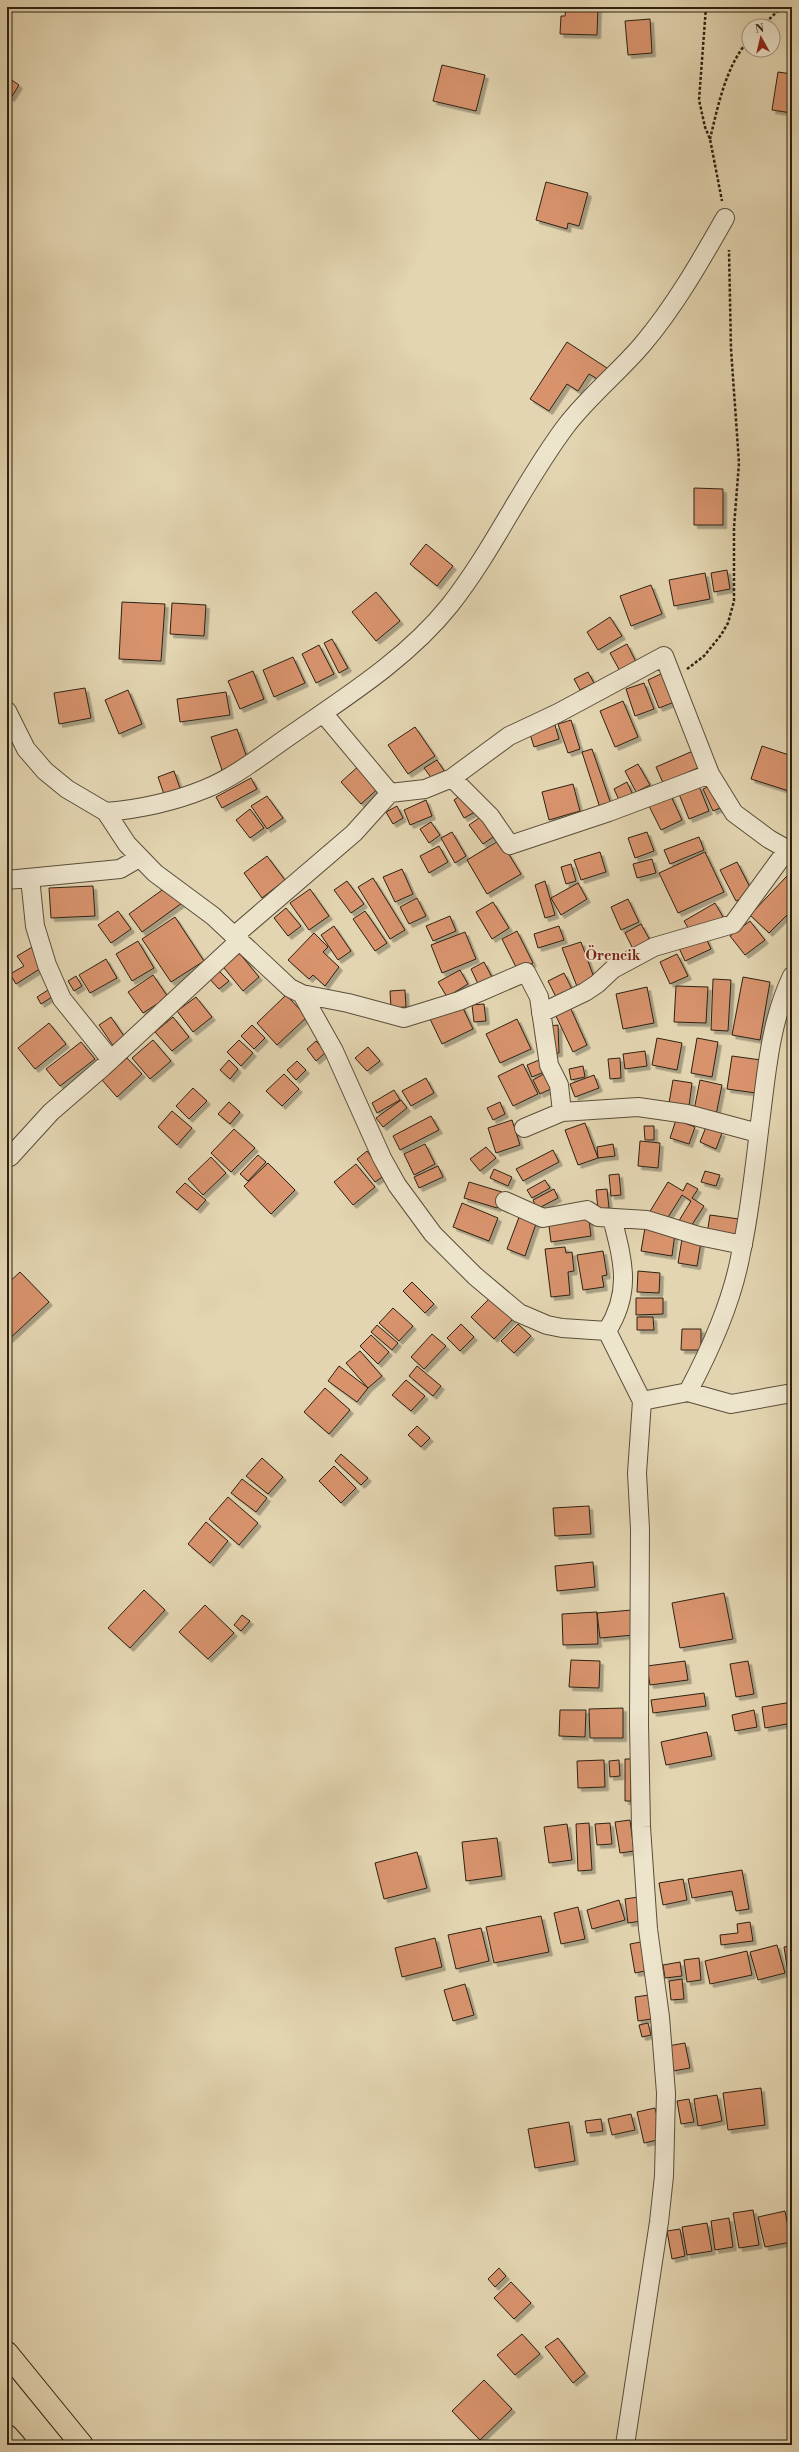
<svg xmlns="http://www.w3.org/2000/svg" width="799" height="2452" viewBox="0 0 799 2452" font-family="'Libre Bodoni',serif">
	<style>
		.building { fill: #d8936d; stroke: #2d2212; filter: url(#shadow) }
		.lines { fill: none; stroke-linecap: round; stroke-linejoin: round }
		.minor-casing { stroke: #5a4f3a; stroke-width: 20 }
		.highway-casing { stroke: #2d2212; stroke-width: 24 }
		.path { stroke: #2d2212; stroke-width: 2.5; stroke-dasharray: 3 2; stroke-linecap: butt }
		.minor { stroke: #ede4cc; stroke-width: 18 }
		.highway { stroke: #e3d5b1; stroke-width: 22 }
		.labels { text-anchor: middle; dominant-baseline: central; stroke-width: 3.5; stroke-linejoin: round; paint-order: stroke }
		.quarter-label { font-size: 14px; font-weight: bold; fill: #7a1f14; stroke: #ede4cc }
	</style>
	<defs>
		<filter id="shadow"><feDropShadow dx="3.5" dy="3.5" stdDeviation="0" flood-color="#0004"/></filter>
	</defs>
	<rect width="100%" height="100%" fill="#e3d5b1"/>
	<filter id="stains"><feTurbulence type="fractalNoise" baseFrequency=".005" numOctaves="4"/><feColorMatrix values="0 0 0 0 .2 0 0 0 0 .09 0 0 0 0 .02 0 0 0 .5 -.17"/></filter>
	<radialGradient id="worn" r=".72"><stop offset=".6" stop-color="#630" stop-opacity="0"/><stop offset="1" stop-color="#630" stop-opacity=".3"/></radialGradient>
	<path class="building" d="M566,7H598L597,35L560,34L561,16H565Z
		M650,19L652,53L628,55L625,21Z
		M442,65L485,75L476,111L433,101Z
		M778,72L792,74V113L772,110Z
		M10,79L19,85L11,98L7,96V84Z
		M546,182L588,193L579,226L568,223L567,229L536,220Z
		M567,342L607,368L599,380L589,374L578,391L567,384L549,411L530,399Z
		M694,488L723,489V525H694Z
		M426,544L453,566L437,586L410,564Z
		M727,570L730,589L714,592L711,573Z
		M705,573L710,599L674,606L669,580Z
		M651,585L662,614L631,626L620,596Z
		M376,592L400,621L376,641L352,612Z
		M122,602L165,604L161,661L119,659Z
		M172,603L206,605L204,636L170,634Z
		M610,617L622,636L598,650L587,632Z
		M332,639L348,668L339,673L324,643Z
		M627,644L637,664L621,673L610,653Z
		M319,645L334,674L316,683L302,654Z
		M293,657L305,683L274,697L263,670Z
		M253,671L264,699L240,709L228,681Z
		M588,672L594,683L580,690L574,679Z
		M665,672L677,701L659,708L648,680Z
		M644,683L654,709L635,716L626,689Z
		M85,688L91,718L59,724L54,693Z
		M128,690L142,724L119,734L105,700Z
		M226,692L230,715L180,722L177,699Z
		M623,701L638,737L615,747L600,711Z
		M571,720L580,749L568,753L558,724Z
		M555,725L559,739L534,747L530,734Z
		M415,727L435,756L408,774L388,745Z
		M237,729L248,761L222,770L211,737Z
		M762,746L792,756V792L751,779Z
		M592,749L612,807L601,811L582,752Z
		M693,751L700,767L663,783L656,767Z
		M437,760L445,772L433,780L424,768Z
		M362,763L382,785L361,804L341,782Z
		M638,764L650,785L636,792L625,771Z
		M174,771L181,791L165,797L158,777Z
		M251,778L257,789L222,808L216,797Z
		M627,782L633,795L620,802L614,789Z
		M573,784L580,811L549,820L542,792Z
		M699,786L709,811L689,819L679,794Z
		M710,786L720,808L713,811L703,789Z
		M464,793L475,812L464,818L454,800Z
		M670,794L682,820L661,830L648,804Z
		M267,796L283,818L267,829L251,806Z
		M426,800L432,816L410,825L404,810Z
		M397,806L403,818L393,824L386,812Z
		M250,809L264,828L250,838L236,820Z
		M482,816L496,835L483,844L469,825Z
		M431,822L440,835L429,843L420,829Z
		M452,832L466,856L455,863L441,838Z
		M647,832L654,851L635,858L628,838Z
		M699,837L704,850L670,864L664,850Z
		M500,840L521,874L487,894L467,860Z
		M439,846L448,862L429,873L420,856Z
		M600,852L606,872L581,880L574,860Z
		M705,852L724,892L678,913L659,873Z
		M267,856L285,880L262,898L244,873Z
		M652,859L656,873L637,878L633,864Z
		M737,862L753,893L736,901L720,870Z
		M571,864L576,881L566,884L561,867Z
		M402,869L413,894L395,902L383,877Z
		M787,876L792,881V910L769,933L750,915Z
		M373,878L405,930L390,939L358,887Z
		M347,881L364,904L351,913L334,890Z
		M545,881L555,915L545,918L535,885Z
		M578,883L587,899L561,915L551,898Z
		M169,885L182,903L142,932L129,914Z
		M93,886L95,916L51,918L49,888Z
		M310,889L329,916L309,930L290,903Z
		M417,898L426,916L409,924L400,907Z
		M628,899L639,922L621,930L611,907Z
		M493,902L509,928L492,939L476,912Z
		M715,903L723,917L693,936L684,921Z
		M286,908L301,926L288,936L274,918Z
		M118,911L131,929L111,943L98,925Z
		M365,911L387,943L375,951L353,919Z
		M450,916L456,931L433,941L426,926Z
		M175,917L204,961L171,982L142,939Z
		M750,921L765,940L745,955L730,936Z
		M641,924L652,944L635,953L625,933Z
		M334,926L351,951L338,960L321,935Z
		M559,926L564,940L538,948L534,934Z
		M517,931L533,963L518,971L502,939Z
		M465,932L476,959L442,973L431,945Z
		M314,933L328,947L323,952L339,967L325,986L313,975L309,979L288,960Z
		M705,936L711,949L685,961L679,948Z
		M138,941L154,968L132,981L116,954Z
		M581,942L596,983L578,989L562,948Z
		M34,946L46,965L16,984L10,974L24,966L17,956Z
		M236,949L259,977L243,991L220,963Z
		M677,954L688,976L670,984L660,962Z
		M106,959L117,978L90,993L79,975Z
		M484,962L493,979L479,986L471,969Z
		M215,967L229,981L219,989L206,975Z
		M460,970L468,984L447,997L438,982Z
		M564,973L574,993L558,1001L548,981Z
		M153,975L168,997L143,1013L128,992Z
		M76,976L82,986L74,991L68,981Z
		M743,977L770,982L760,1040L732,1035Z
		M713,979L731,980L728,1031L711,1030Z
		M676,986L708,987L706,1023L674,1022Z
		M647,987L654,1023L623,1029L616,994Z
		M48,990L52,997L41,1004L37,997Z
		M405,990L406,1007L391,1008L390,991Z
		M286,995L307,1017L277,1045L257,1023Z
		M196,997L212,1017L193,1032L177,1011Z
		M461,1004L473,1029L442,1044L430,1019Z
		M484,1004L486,1021L474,1022L472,1005Z
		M570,1007L587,1045L573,1052L555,1014Z
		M111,1017L126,1039L114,1047L99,1025Z
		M173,1017L189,1037L172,1051L155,1032Z
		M517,1019L531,1049L500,1063L486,1034Z
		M49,1023L66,1044L35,1069L18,1048Z
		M252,1025L265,1038L254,1049L241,1036Z
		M558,1025L559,1053L551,1054L550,1026Z
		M657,1038L682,1043L677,1070L652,1065Z
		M697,1038L718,1042L712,1077L691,1073Z
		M153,1040L171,1061L150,1079L132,1058Z
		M239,1040L253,1053L241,1066L227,1052Z
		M316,1041L326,1052L316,1061L307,1049Z
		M81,1042L95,1059L60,1086L46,1069Z
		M368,1047L380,1061L367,1071L355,1058Z
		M645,1051L647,1066L625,1069L623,1054Z
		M732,1056L761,1060L756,1093L727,1089Z
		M127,1058L142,1074L117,1097L102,1080Z
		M544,1058L549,1070L532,1077L527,1065Z
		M620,1058L621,1078L610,1079L608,1059Z
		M229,1060L238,1069L230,1079L220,1070Z
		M297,1061L306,1070L296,1080L287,1070Z
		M523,1064L538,1094L513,1106L498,1076Z
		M583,1066L585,1077L571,1080L569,1069Z
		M549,1071L557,1086L540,1094L533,1080Z
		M284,1074L299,1089L282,1106L266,1091Z
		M594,1075L599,1088L575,1097L570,1084Z
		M426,1078L434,1093L411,1106L402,1091Z
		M673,1080L692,1083L689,1106L669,1103Z
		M700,1080L722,1085L716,1115L694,1110Z
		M193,1088L207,1101L189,1119L176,1106Z
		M394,1090L400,1100L377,1113L372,1103Z
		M401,1100L407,1108L383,1127L376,1118Z
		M229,1102L240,1112L230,1124L218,1114Z
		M500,1102L505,1114L493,1120L487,1108Z
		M172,1111L192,1128L177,1145L158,1127Z
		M431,1116L439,1130L400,1150L393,1136Z
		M512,1120L520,1145L496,1153L488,1128Z
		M676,1120L695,1127L689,1144L670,1138Z
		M585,1123L598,1158L578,1165L565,1130Z
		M644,1126H654V1140H645Z
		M706,1127L722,1133L716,1149L700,1142Z
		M234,1129L255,1148L231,1172L211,1153Z
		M640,1141L660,1143L658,1168L638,1166Z
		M425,1144L435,1164L414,1175L404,1154Z
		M613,1144L615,1156L598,1158L597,1147Z
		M486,1147L496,1158L480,1171L470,1159Z
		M553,1150L559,1162L523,1181L516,1169Z
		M367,1151L385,1175L375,1182L357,1159Z
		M258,1155L266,1162L248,1181L240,1174Z
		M211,1157L226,1173L203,1195L188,1179Z
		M268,1163L295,1190L271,1214L244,1186Z
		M356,1164L375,1187L353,1205L334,1182Z
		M438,1166L443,1177L419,1188L414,1177Z
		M494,1169L512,1177L508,1186L490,1178Z
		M705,1171L720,1175L716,1186L701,1182Z
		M619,1174L621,1195L611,1196L609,1175Z
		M545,1180L550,1188L532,1198L527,1190Z
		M469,1182L502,1192L497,1208L464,1198Z
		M668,1182L683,1191L687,1183L698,1189L692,1198L704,1206L688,1231L677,1224L691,1201L682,1195L665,1222L649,1213Z
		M185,1183L206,1200L197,1210L176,1192Z
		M554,1189L558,1198L537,1209L533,1200Z
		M607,1189L609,1208L598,1209L596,1190Z
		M462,1203L498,1218L489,1241L453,1227Z
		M521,1212L538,1218L525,1256L507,1249Z
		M588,1212L591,1236L551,1242L548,1218Z
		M710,1215L739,1219L736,1239L707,1234Z
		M645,1228L675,1233L672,1256L641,1251Z
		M682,1239L701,1242L697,1266L678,1263Z
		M565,1247L566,1253L572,1252L574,1271L568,1272L570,1295L551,1297L545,1249Z
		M603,1251L607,1275L602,1276L604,1287L583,1290L577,1255Z
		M638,1271L660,1273L659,1293L637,1292Z
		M20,1272L49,1302L7,1341V1284Z
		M412,1282L434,1304L425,1313L403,1291Z
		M490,1298L513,1319L494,1339L471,1317Z
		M636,1298H663V1314L636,1315Z
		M393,1308L413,1326L399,1341L379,1323Z
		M637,1317H653L654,1330H637Z
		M461,1324L474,1337L460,1351L447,1338Z
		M518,1324L531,1336L514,1353L501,1341Z
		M377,1325L398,1343L392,1350L371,1332Z
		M682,1329H701V1350H681Z
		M432,1334L446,1346L424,1369L411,1357Z
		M371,1335L389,1352L378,1364L360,1346Z
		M360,1351L382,1376L368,1388L346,1363Z
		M339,1366L368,1388L357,1402L328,1381Z
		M417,1366L441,1386L433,1396L409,1376Z
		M406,1380L425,1396L411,1411L392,1395Z
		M325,1388L350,1410L329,1434L304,1412Z
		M417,1426L430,1438L421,1447L408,1435Z
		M341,1454L368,1478L361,1485L335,1461Z
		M262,1458L283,1477L268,1494L246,1476Z
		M334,1466L356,1488L341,1503L319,1481Z
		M242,1479L267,1498L256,1512L231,1493Z
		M228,1497L258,1523L239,1545L209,1519Z
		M589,1506L591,1534L555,1536L553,1508Z
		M206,1522L228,1541L210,1563L188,1544Z
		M593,1562L595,1587L557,1591L555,1566Z
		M144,1590L165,1610L130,1648L108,1628Z
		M724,1593L733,1639L680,1648L672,1603Z
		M205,1605L234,1633L208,1659L179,1632Z
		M632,1610L634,1635L600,1638L597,1613Z
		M597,1612L598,1644L563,1645L562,1614Z
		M242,1615L250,1621L241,1631L234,1625Z
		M571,1660L600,1661L599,1688L569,1687Z
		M685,1661L688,1680L650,1685L647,1666Z
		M748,1661L754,1694L736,1697L730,1664Z
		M704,1693L706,1706L653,1713L651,1700Z
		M792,1702V1723L765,1728L762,1707Z
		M623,1708V1738H590L589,1709Z
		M560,1710H586L585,1737L559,1736Z
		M754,1710L757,1727L735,1731L732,1715Z
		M707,1732L712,1756L666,1765L661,1742Z
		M625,1759H631V1801H625Z
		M604,1760L605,1787L578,1788L577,1761Z
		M619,1760L620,1776L610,1777L609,1761Z
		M630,1820L634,1851L620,1853L615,1822Z
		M589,1823L592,1870L578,1871L576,1824Z
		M610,1823L612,1844L597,1845L595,1824Z
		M567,1824L572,1860L549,1863L544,1827Z
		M497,1838L502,1876L466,1881L462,1842Z
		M417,1852L427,1888L384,1899L375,1863Z
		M742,1870L749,1909L736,1911L732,1891L692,1898L688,1879Z
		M683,1879L687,1900L663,1905L659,1883Z
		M638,1897L641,1921L628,1923L625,1899Z
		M619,1900L625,1920L592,1929L587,1910Z
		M578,1907L585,1939L561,1944L554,1913Z
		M541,1916L549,1952L494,1963L486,1927Z
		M750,1922L753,1941L721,1945L720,1935L738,1933L737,1924Z
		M481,1928L489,1961L456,1969L448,1935Z
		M435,1938L442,1967L402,1977L395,1948Z
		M646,1941L650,1970L635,1973L630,1944Z
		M777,1945L785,1973L758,1980L750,1952Z
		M792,1946V1979H789L784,1947Z
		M747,1951L752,1975L710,1984L705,1961Z
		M699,1958L701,1980L687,1982L684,1960Z
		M680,1962L682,1976L665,1978L663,1965Z
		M682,1979L684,1999L671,2000L669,1981Z
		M465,1984L474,2015L453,2021L444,1990Z
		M649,1995L651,2019L638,2021L635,1997Z
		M648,2023L651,2035L642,2037L639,2025Z
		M685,2043L690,2068L673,2071L668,2046Z
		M761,2088L765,2125L728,2130L723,2093Z
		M717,2095L722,2121L698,2126L694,2099Z
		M689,2099L694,2122L681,2124L677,2101Z
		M655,2108L662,2139L644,2143L637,2112Z
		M631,2114L635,2130L612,2135L608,2119Z
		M601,2119L603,2131L587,2133L585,2121Z
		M569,2122L575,2161L535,2168L528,2129Z
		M753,2210L759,2245L739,2248L733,2213Z
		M785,2211L791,2242L765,2247L758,2217Z
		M729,2218L733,2247L715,2250L711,2221Z
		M707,2223L712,2251L687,2255L682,2227Z
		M680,2229L685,2256L672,2259L667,2231Z
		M499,2268L506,2276L495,2287L488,2279Z
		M511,2282L531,2303L514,2319L494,2298Z
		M522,2334L540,2354L515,2375L497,2355Z
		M558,2338L585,2373L573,2383L545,2347Z
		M484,2380L512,2409L480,2440L452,2411Z"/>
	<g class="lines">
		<g class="minor-casing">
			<path id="minor" d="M7,711L26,749L45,771L67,789L106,812L127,844L155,873L213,916L290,988L302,994L334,1051L382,1158L397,1185L433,1234L475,1276L519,1313L547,1325L562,1328L607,1331
				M323,713L390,793
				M452,778L490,816L510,845L609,812L710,774
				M106,812C141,809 173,802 205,789C235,777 262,755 288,737C344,698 407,659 450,605C494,549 523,483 566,426C589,396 618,373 642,345C675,306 700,262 725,218
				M30,878L35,926L47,965L62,999L111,1060
				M7,880L120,869L139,858
				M235,935L354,833L390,793L425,789L452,778L509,736L558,713L664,656L710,774L734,813L769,839L792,852
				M302,994L348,1003L404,1018L459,1001L526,972L539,997L549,1065L559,1085L562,1112
				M541,1013L585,992L597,984L613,969L654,947L733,924L787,850
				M524,1128L562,1112L638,1107L687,1114L758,1133
				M10,1157L51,1112L102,1068L240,940
				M505,1201L543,1218L587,1210L598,1217L647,1220L699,1236L743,1245
				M607,1331L642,1401L637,1473L640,1529L639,1724L641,1827L648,1929L660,2017L666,2093L664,2176L659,2222L625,2445
				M607,1331C632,1291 623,1261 612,1218
				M688,1392L731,1404L792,1393
				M642,1401L688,1392C711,1348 732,1302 741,1253C751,1208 755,1161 761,1115C767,1067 771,1020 792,976"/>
		</g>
		<g class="highway-casing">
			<path id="highway" d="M7,2353L82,2445
				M7,2436L15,2445"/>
		</g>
		<path class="path" d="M706,7L699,100L705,127L710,139L722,201
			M762,26L782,7
			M710,139C718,106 726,65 749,40
			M687,669L704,656L721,635L728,623L734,601V527L739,463L731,349L729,250"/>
		<use href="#minor" class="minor"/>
		<use href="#highway" class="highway"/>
	</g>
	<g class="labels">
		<g class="quarter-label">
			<text x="613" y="956">Örencik</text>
		</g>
	</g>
	<rect width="799" height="2452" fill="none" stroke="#e3d5b1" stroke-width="24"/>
	<rect x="8" y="8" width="783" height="2436" fill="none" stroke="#2d2212" stroke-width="2"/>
	<rect x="12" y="12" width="775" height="2428" fill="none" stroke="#2d2212"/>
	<g transform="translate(761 38) rotate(352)"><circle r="19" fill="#ede4cc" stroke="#a09682"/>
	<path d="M0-3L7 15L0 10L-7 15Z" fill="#8f2418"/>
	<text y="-6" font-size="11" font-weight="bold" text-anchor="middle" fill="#2d2212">N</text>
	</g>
	<rect width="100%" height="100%" filter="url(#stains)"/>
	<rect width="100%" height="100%" fill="url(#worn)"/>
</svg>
